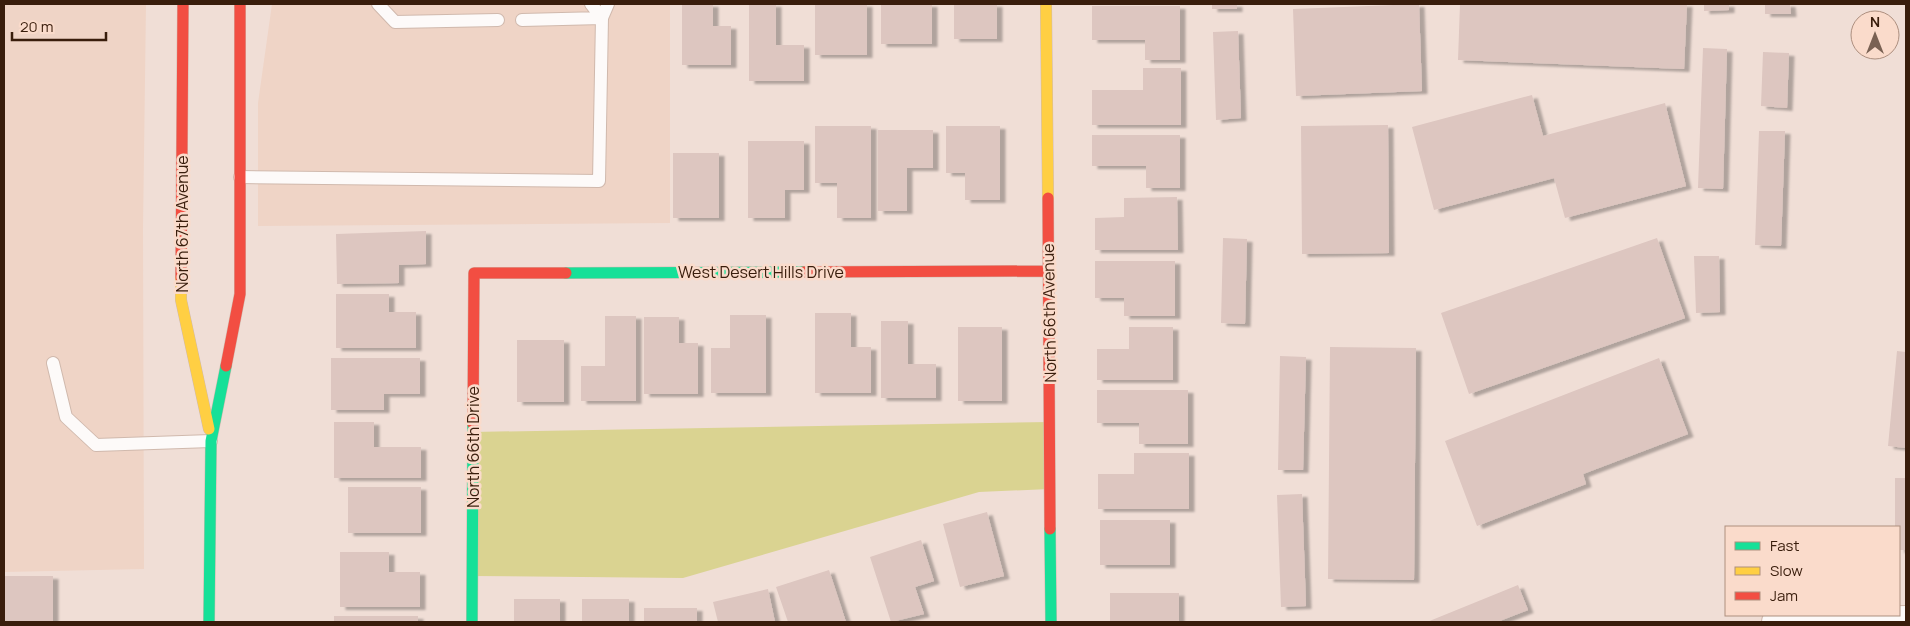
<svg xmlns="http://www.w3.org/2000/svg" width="1910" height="626" viewBox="0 0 1910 626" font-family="Manrope,sans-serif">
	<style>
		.built { fill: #efd4c6 }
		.green { fill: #dad391 }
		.building { fill: #ddc6c0; filter: url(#shadow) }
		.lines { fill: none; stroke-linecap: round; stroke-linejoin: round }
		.lane-casing { stroke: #d0b9ad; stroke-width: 14 }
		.street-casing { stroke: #d0b9ad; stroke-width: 28 }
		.fast-casing { stroke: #d0b9ad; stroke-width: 12 }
		.slow-casing { stroke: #d0b9ad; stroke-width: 12 }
		.jam-casing { stroke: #d0b9ad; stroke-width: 12 }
		.lane { stroke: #fdfaf9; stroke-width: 12 }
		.street { stroke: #fdfaf9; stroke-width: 26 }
		.fast { stroke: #16e098; stroke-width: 11 }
		.slow { stroke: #ffcf43; stroke-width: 11 }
		.jam { stroke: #f24e42; stroke-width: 11 }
		.labels { text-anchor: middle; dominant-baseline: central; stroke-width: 5; stroke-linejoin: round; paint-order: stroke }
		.street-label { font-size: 16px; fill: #391d0c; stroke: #fadbcb }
	</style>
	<defs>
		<filter id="shadow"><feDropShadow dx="5.5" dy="3" stdDeviation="1" flood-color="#0004"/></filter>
	</defs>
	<rect width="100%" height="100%" fill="#f0ded6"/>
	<path class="built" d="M4,4H146L143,229L144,569L4,572Z
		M272,4H670V223L258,226V103Z"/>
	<path class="green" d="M1050,422V489L979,492L683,578L472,576L473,432Z"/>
	<path class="building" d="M682,4H713V26H731V65H682Z
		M749,4H776V45H804V81H749Z
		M815,4H867V55H815Z
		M881,4H932V44H881Z
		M954,4H997V39H954Z
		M1212,4H1237V9H1212Z
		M1419,4L1422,91L1296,96L1293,9Z
		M1460,4H1687L1684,69L1458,60Z
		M1704,4H1729V10L1704,11Z
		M1765,4H1790L1791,14H1765Z
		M1092,6H1180V60H1145V40H1092Z
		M1238,31L1241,118L1216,120L1213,32Z
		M1703,48L1727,49L1723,189L1698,188Z
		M1763,52L1789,53L1787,108L1761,106Z
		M1143,68H1181V125H1092V90H1143Z
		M1532,95L1543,136L1665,103L1686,186L1565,218L1554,178L1434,210L1412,127Z
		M1388,125L1389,253L1302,254L1301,126Z
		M815,126H871V218H837V183H815Z
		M946,126H1000V200H965V173H946Z
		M878,130H933V168H907V211H878Z
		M1759,131H1785L1781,246L1755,245Z
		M1092,135H1180V188H1146V166H1092Z
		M748,141H804V190H785V218H748Z
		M673,153H719V218H673Z
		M1177,197L1178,250H1095V218L1124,217V198Z
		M426,231V264L399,265V283L337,284L336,234Z
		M1223,238L1247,239L1245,324L1221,323Z
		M1657,238L1685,318L1469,394L1441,313Z
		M1694,256H1719L1720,312L1696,313Z
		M1095,261H1175V316H1124V298H1095Z
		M336,294H389V312H416V348H336Z
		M815,313H851V347H871V393H815Z
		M730,315H766V393H711V348H730Z
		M605,316H636V401H581V366H605Z
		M644,317H679V343H698V394H644Z
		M881,321H908V364H936V398H881Z
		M958,327H1002V401H958Z
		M1129,327H1173V380H1097V349H1129Z
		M517,340H564V402H517Z
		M1330,347L1416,348L1414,580L1328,579Z
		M1897,351L1906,352V448L1888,446Z
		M1280,356L1306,357L1303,470H1278Z
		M331,358H420V394H384V410H331Z
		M1659,358L1688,434L1583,474L1586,484L1477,526L1445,441Z
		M1097,390H1188V444H1139V423H1097Z
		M334,422H374V447H421V478H334Z
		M1134,453H1189V509H1098V474H1134Z
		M1895,478H1906V550H1899V527H1895Z
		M348,487H421V533H348Z
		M1302,494L1306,606L1281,607L1277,495Z
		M987,512L1004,576L960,587L943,524Z
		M1100,520H1170V565H1100Z
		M921,540L934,581L915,587L924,614L891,622L870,557Z
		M340,552H389V572H420V607H340Z
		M829,570L846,622H788L776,587Z
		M4,576H53V622H4Z
		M1518,585L1528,610L1497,622H1427Z
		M768,589L775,622H718L713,602Z
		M1110,593H1179V622H1110Z
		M514,599H560V622H514Z
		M582,599H629V622H582Z
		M644,608H697V622H644Z
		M334,616H418V622H334Z"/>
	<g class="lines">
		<g class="lane-casing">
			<path id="lane" d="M378,4L395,22L498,20
				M591,4L602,18
				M522,20L602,18
				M240,177L599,181L602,18L608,4
				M53,363L66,417L96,445L211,441"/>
		</g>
		<g class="street-casing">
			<path id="street" d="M1775,622L1906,619"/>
		</g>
		<g class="fast-casing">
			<path id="fast" d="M566,273L803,272
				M1050,529L1051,622
				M209,622L211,441L226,366
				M472,622L473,424"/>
		</g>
		<g class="slow-casing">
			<path id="slow" d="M1046,4L1048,198
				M181,278V300L209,429"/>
		</g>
		<g class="jam-casing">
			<path id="jam" d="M1048,198L1050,529
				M803,272L1048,271
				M181,278L183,4
				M226,366L240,294V4
				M473,424L474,273H566"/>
		</g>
		<use href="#lane" class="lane"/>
		<use href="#street" class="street"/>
		<use href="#fast" class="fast"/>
		<use href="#slow" class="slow"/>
		<use href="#jam" class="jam"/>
	</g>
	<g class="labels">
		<g class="street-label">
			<text transform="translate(182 224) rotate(-90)">North 67th Avenue</text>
			<text x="761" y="272">West Desert Hills Drive</text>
			<text transform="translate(1049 313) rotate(-91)">North 66th Avenue</text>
			<text transform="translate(473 447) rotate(-90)">North 66th Drive</text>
		</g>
	</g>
	<rect width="1910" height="626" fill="none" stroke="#391d0c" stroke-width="10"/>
	<rect x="1725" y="526" width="175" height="90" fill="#fadbcb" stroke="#ad8f7f"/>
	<rect x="1735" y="542" width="25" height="8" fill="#16e098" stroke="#ad8f7f"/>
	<text x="1770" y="551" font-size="15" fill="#391d0c">Fast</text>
	<rect x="1735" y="567" width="25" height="8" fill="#ffcf43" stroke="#ad8f7f"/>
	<text x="1770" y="576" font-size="15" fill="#391d0c">Slow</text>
	<rect x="1735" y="592" width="25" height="8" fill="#f24e42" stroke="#ad8f7f"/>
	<text x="1770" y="601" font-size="15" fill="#391d0c">Jam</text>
	<g transform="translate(1875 35)"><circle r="24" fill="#fadbcb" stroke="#ad8f7f"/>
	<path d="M0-4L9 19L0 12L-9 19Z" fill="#796153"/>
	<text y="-8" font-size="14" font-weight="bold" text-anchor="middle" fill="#391d0c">N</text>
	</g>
	<path d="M12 32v8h94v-8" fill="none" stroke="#391d0c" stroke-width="2.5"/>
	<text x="20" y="32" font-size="15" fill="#391d0c" stroke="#fadbcb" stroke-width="4" paint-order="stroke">20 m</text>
</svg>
